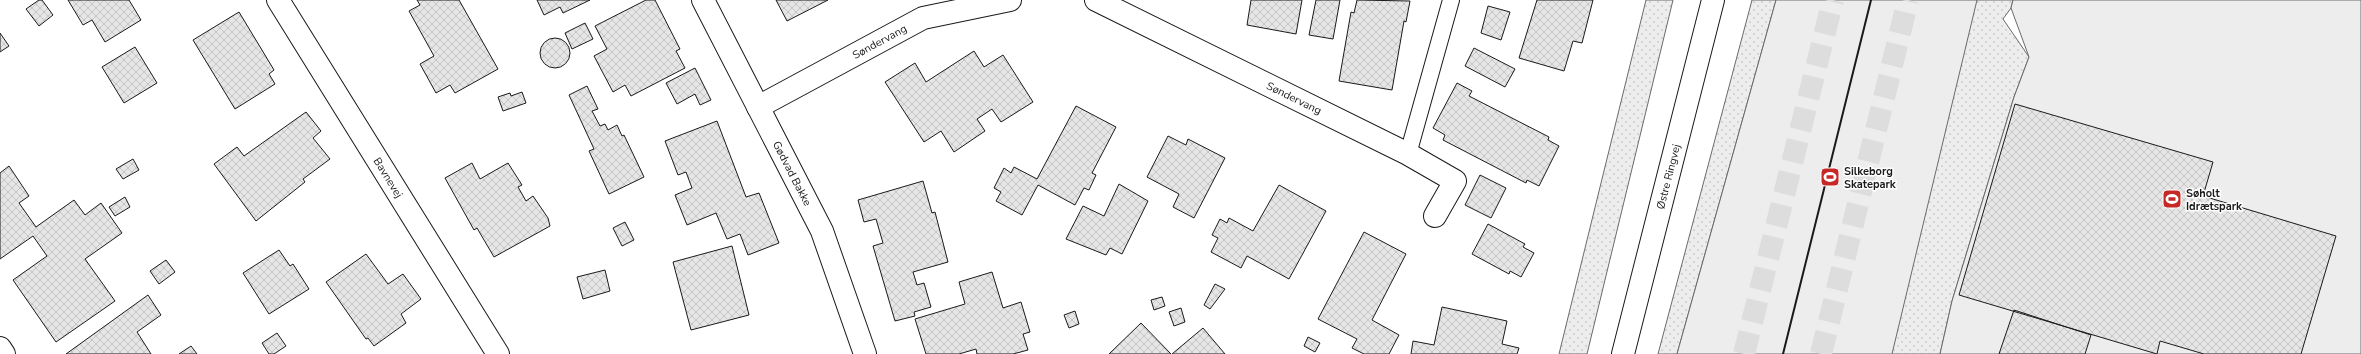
<svg xmlns="http://www.w3.org/2000/svg" width="2361" height="354" viewBox="0 0 2361 354" font-family="'Nunito Sans',sans-serif">
	<style>
		.grass { fill: url(#grass-dots); stroke: #6a6a6a }
		.built { fill: #ededed; stroke: #6a6a6a }
		.building { fill: url(#building-cross-hatch); stroke: #1a1a1a }
		.lines { fill: none; stroke-linecap: round; stroke-linejoin: round }
		.motorway-tunnel { stroke: #ddd; stroke-width: 22; stroke-dasharray: 22 11; stroke-linecap: butt }
		.service-casing { stroke: #1a1a1a; stroke-width: 18 }
		.minor-casing { stroke: #1a1a1a; stroke-width: 24 }
		.secondary-casing { stroke: #1a1a1a; stroke-width: 24 }
		.service { stroke: #fff; stroke-width: 16 }
		.minor { stroke: #fff; stroke-width: 22 }
		.secondary { stroke: #fff; stroke-width: 22 }
		.wall { stroke: #1a1a1a; stroke-width: 2 }
		.labels { text-anchor: middle; dominant-baseline: central; stroke-width: 3; stroke-linejoin: round; paint-order: stroke }
		.street-label { font-size: 11px; fill: #1a1a1a; stroke: #fff }
		.poi-label { font-size: 11px; font-weight: bold; fill: #1a1a1a; stroke: #fff; text-anchor: start }
	</style>
	<defs>
		<pattern id="grass-dots" width="8" height="8" patternUnits="userSpaceOnUse"><rect width="8" height="8" fill="#ededed"/><path d="M2 2h.1M6 6h.1" fill="none" stroke="#cbcbcb" stroke-width="1.8" stroke-linecap="round"/></pattern>
		<pattern id="building-cross-hatch" width="8" height="8" patternUnits="userSpaceOnUse"><rect width="8" height="8" fill="#e6e6e6"/><path d="M0 0l8 8M0 8l8-8" fill="none" stroke="#c5c5c5"/></pattern>
	</defs>
	<rect width="100%" height="100%" fill="#fff"/>
	<path class="grass" d="M1646,0H1673L1587,354H1559Z
		M1752,0H1776L1677,354H1658Z
		M1964,0H2013L2011,8L2003,19L2029,57L2014,97L1952,301L1940,354H1884Z"/>
	<path class="built" d="M1776,0H1977L1892,354H1677Z
		M2013,0H2361V354H1940L1952,301L2014,97L2029,57L2011,8Z"/>
	<path class="building" d="M39,0H42L53,15L39,26L26,9Z
		M68,0H129L141,20L105,42L92,20L83,25Z
		M417,0H459L498,69L455,93L450,85L436,93L420,64L434,56L409,11L420,5Z
		M537,0H590L563,13L560,7L544,15Z
		M646,0H655L680,49L676,51L685,68L631,96L625,85L613,92L594,56L607,49L595,26Z
		M776,0H828L787,21Z
		M1251,0H1302L1296,34L1247,25Z
		M1316,0H1340L1333,39L1309,35Z
		M1357,0L1410,1L1406,22L1404,21L1392,90L1339,81L1351,12L1354,13Z
		M1537,0H1593L1582,43L1573,41L1564,71L1519,58Z
		M1488,6L1510,12L1501,40L1481,33Z
		M239,12L274,70L269,74L275,84L235,109L193,40Z
		M585,23L593,39L572,49L565,33Z
		M0,33L9,46L0,52Z
		M540 53a15 15 0 1 1 30 0a15 15 0 1 1-30 0Z
		M135,47L157,83L124,103L102,67Z
		M1474,48L1515,69L1505,87L1465,66Z
		M974,51L984,67L1003,55L1033,102L1001,122L992,109L977,119L985,131L954,152L941,131L924,142L885,82L915,63L926,82Z
		M695,68L711,100L700,105L695,94L677,104L666,83Z
		M1457,83L1472,91L1469,96L1549,137L1548,140L1559,146L1539,186L1527,180L1526,183L1443,140L1445,135L1433,128Z
		M587,86L598,109L592,111L600,126L605,124L608,130L617,125L622,136L624,135L644,177L609,194L589,151L594,149L569,95Z
		M522,92L526,103L503,111L498,97L510,93L511,96Z
		M2015,104L2213,162L2203,196L2336,236L2301,354H2204L2160,341L2157,354L1959,295Z
		M1076,106L1116,127L1092,173L1096,175L1089,190L1084,188L1075,205L1038,185L1022,215L996,201L1001,192L994,188L1004,168L1011,173L1014,167L1037,179Z
		M306,112L321,131L313,138L330,159L303,179L305,182L256,221L214,164L237,147L244,156Z
		M717,121L746,197L759,193L779,243L748,255L740,234L727,239L716,213L687,225L675,195L692,188L686,172L678,175L665,141Z
		M1168,136L1186,145L1188,139L1225,158L1194,218L1173,207L1179,194L1147,177Z
		M133,159L139,170L123,179L116,169Z
		M472,163L480,179L508,163L522,185L518,187L526,201L533,196L548,218L550,226L494,257L477,228L474,230L445,178Z
		M9,166L29,196L19,203L36,227L74,200L85,215L101,203L122,233L85,259L115,301L56,342L13,280L47,256L33,236L0,259V173Z
		M1480,175L1506,188L1491,218L1465,205Z
		M923,181L932,213L935,212L948,262L913,272L917,285L924,283L931,307L914,312L915,316L895,321L873,246L883,243L876,219L864,222L858,200Z
		M1119,184L1148,201L1122,254L1110,248L1106,255L1066,239L1083,206L1104,216Z
		M1279,185L1326,211L1289,279L1247,256L1241,268L1211,252L1218,238L1212,235L1220,219L1227,223L1229,218L1253,231Z
		M125,197L130,207L115,216L109,207Z
		M625,222L634,240L622,246L613,228Z
		M1488,224L1525,244L1523,247L1534,253L1521,277L1510,271L1509,274L1472,254Z
		M1364,232L1406,254L1372,320L1399,335L1389,354H1364L1352,348L1357,339L1318,319Z
		M732,246L749,315L691,330L673,262Z
		M279,250L290,266L293,264L309,289L269,314L243,273Z
		M366,254L388,284L403,274L421,299L401,314L406,323L374,346L368,338L366,339L326,282Z
		M166,260L175,272L159,284L150,271Z
		M605,270L610,291L583,299L577,277Z
		M992,272L1003,308L1021,302L1030,332L1023,334L1028,350L1013,354H977L976,349L959,354H926L915,319L965,304L959,282Z
		M1215,284L1225,289L1210,309L1204,305Z
		M148,295L161,315L137,332L151,354H66Z
		M1162,297L1165,306L1154,310L1151,300Z
		M1442,307L1507,321L1502,344L1519,348L1517,354H1411L1413,341L1434,345Z
		M1181,308L1185,322L1174,326L1169,312Z
		M2014,310L2091,335L2085,354H1999Z
		M1075,311L1079,324L1069,328L1064,315Z
		M1141,323L1171,354H1109Z
		M1203,328L1225,354H1172Z
		M277,333L286,346L274,354H269L262,343Z
		M1308,337L1320,343L1315,352L1304,346Z
		M191,346L197,354H179Z"/>
	<g class="lines">
		<path class="motorway-tunnel" d="M1744,354L1833,0
			M1821,354L1908,0"/>
		<g class="service-casing">
			<path id="service" d="M1408,154L1451,0"/>
		</g>
		<g class="minor-casing">
			<g id="minor">
				<path id="s1" d="M278,0L498,354"/>
				<path id="s2" d="M703,0L822,231L865,354"/>
				<path id="s3" d="M1096,0L1408,154L1455,181L1435,216"/>
				<path id="s4" d="M758,107L923,18L1010,0"/>
				<path d="M0,348L4,354"/>
			</g>
		</g>
		<g class="secondary-casing">
			<g id="secondary">
				<path id="s5" d="M1623,354L1713,0"/>
			</g>
		</g>
		<use href="#service" class="service"/>
		<use href="#minor" class="minor"/>
		<use href="#secondary" class="secondary"/>
		<path class="wall" d="M1783,354L1871,0"/>
	</g>
	<defs>
		<g id="stadium-square" transform="scale(1)"><rect x="-9" y="-9" width="18" height="18" rx="4" fill="#c62828" stroke="#fff"/><path d="M0-5a6.5 5 0 1 0 0 10a6.5 5 0 1 0 0-10ZM-3.5-1.8h7v3.6h-7Z" fill="#fff"/></g>
	</defs>
	<g fill-rule="evenodd">
		<use href="#stadium-square" x="1830" y="177"/>
		<use href="#stadium-square" x="2172" y="199"/>
	</g>
	<g class="labels">
		<g class="street-label">
			<text stroke="none"><textPath href="#s4" startOffset="138">Søndervang</textPath></text>
			<text stroke="none"><textPath href="#s3" startOffset="221">Søndervang</textPath></text>
			<text stroke="none"><textPath href="#s2" startOffset="195">Gødvad Bakke</textPath></text>
			<text stroke="none"><textPath href="#s1" startOffset="209">Bavnevej</textPath></text>
			<text stroke="none"><textPath href="#s5" startOffset="183">Østre Ringvej</textPath></text>
		</g>
		<g class="poi-label">
			<text x="1844" y="171">Silkeborg<tspan x="1844" dy="13">Skatepark</tspan></text>
			<text x="2186" y="193">Søholt<tspan x="2186" dy="13">Idrætspark</tspan></text>
		</g>
	</g>
</svg>
